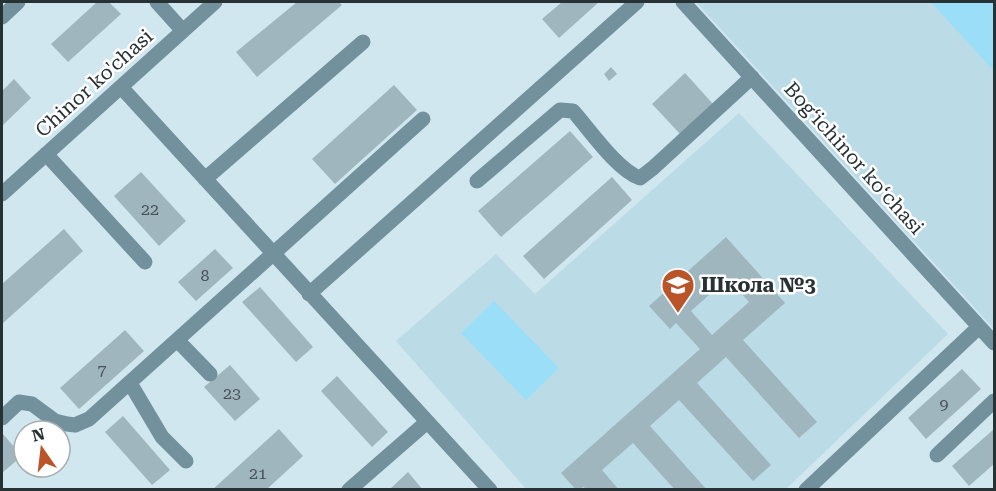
<svg xmlns="http://www.w3.org/2000/svg" width="996" height="491" viewBox="0 0 996 491" font-family="'Roboto Serif',serif">
	<style>
		.built { fill: #bbdbe6 }
		.green { fill: #9adff7 }
		.building { fill: #a0b6bf; fill-rule: evenodd }
		.lines { fill: none; stroke-linecap: round; stroke-linejoin: round }
		.minor { stroke: #73919c; stroke-width: 15 }
		.labels { text-anchor: middle; dominant-baseline: central; stroke-width: 5; stroke-linejoin: round; paint-order: stroke }
		.number-label { font-size: 16px; fill: #465257 }
		.street-label { font-size: 20px; fill: #283134; stroke: #fff }
		.poi-label { font-size: 20px; font-weight: bold; fill: #283134; stroke: #fff; text-anchor: start }
	</style>
	<rect width="100%" height="100%" fill="#d0e7f0"/>
	<path class="built" d="M696,2H994V329Z
		M739,113L948,334L785,490L526,489L396,341L496,254L535,294Z"/>
	<path class="green" d="M931,2H994V71Z
		M494,301L559,368L526,400L461,333Z"/>
	<path class="building" d="M97,2H109L121,14L68,62L51,44Z
		M297,2H339L342,5L257,77L236,52Z
		M562,2H599L559,38L542,19Z
		M611,67L617,74L609,81L604,74Z
		M685,73L714,105L681,135L652,104Z
		M14,79L31,98L2,126V91Z
		M394,85L417,110L335,184L312,159Z
		M570,131L593,157L501,237L478,211Z
		M141,172L186,221L159,246L114,196Z
		M612,177L632,200L544,279L523,256Z
		M64,229L83,251L2,324V284Z
		M726,237L785,303L743,340L817,422L799,438L726,357L697,383L771,465L753,481L679,400L650,426L707,490H675L633,443L602,470L619,490H586L584,487L576,490L561,473L700,349L676,323L670,329L649,306ZM728,278L749,302L712,335L691,311Z
		M215,249L233,268L196,301L178,282Z
		M260,287L313,347L296,362L242,302Z
		M125,330L144,351L79,409L60,388Z
		M230,365L260,399L235,421L204,387Z
		M962,369L981,389L926,439L908,418Z
		M337,376L388,432L372,447L321,391Z
		M123,416L170,470L152,485L105,432Z
		M279,429L303,456L266,490H212Z
		M994,429V464L969,486L952,466Z
		M3,434L22,456L2,473V435Z
		M408,472L423,490H389Z"/>
	<g class="lines">
		<path class="minor" d="M157,2L183,31
			M683,2L994,343
			M2,17L18,2
			M121,87L490,490
			M46,154L145,262
			M205,179L363,42
			M477,181L560,110L573,111C590,130 617,170 640,178L653,168L752,77
			M2,194L215,2
			M309,294L637,2
			M177,340L210,374
			M130,383L162,437L186,461
			M2,418L19,402L32,404L55,421L67,424L75,425L89,419L423,119
			M937,455L994,401
			M349,490L427,422
			M806,490L979,327"/>
	</g>
	<defs>
		<g id="school-pin" transform="scale(1.725)"><path d="M0 17L-7.5 6A9.5 9.5 0 1 1 7.5 6Z" fill="#ba5429" stroke="#fff"/><path d="M0-5L7-2L0 1L-7-2ZM-4 1L0 2.5L4 1V4Q0 6-4 4Z" fill="#fff"/></g>
	</defs>
	<g fill-rule="evenodd">
		<use href="#school-pin" x="678" y="285"/>
	</g>
	<g class="labels">
		<g class="number-label">
			<text x="150" y="209">22</text>
			<text x="205" y="275">8</text>
			<text x="102" y="369">7</text>
			<text x="232" y="393">23</text>
			<text x="944" y="404">9</text>
			<text x="258" y="473">21</text>
		</g>
		<g class="street-label">
			<text transform="translate(94 83) rotate(-42)">Chinor ko'chasi</text>
			<text transform="translate(854 158) rotate(48)">Bogʻichinor koʻchasi</text>
		</g>
		<g class="poi-label">
			<text x="701" y="285">Школа №3</text>
		</g>
	</g>
	<rect width="996" height="491" fill="none" stroke="#283134" stroke-width="6"/>
	<g transform="translate(42 449) rotate(346)"><circle r="28" fill="#ffffff" stroke="#a9adae" stroke-width="1.5"/>
	<path d="M0-4.5L10 22L0 15L-10 22Z" fill="#ba5429"/>
	<text y="-9" font-size="16" font-weight="bold" text-anchor="middle" fill="#283134">N</text>
	</g>
</svg>
